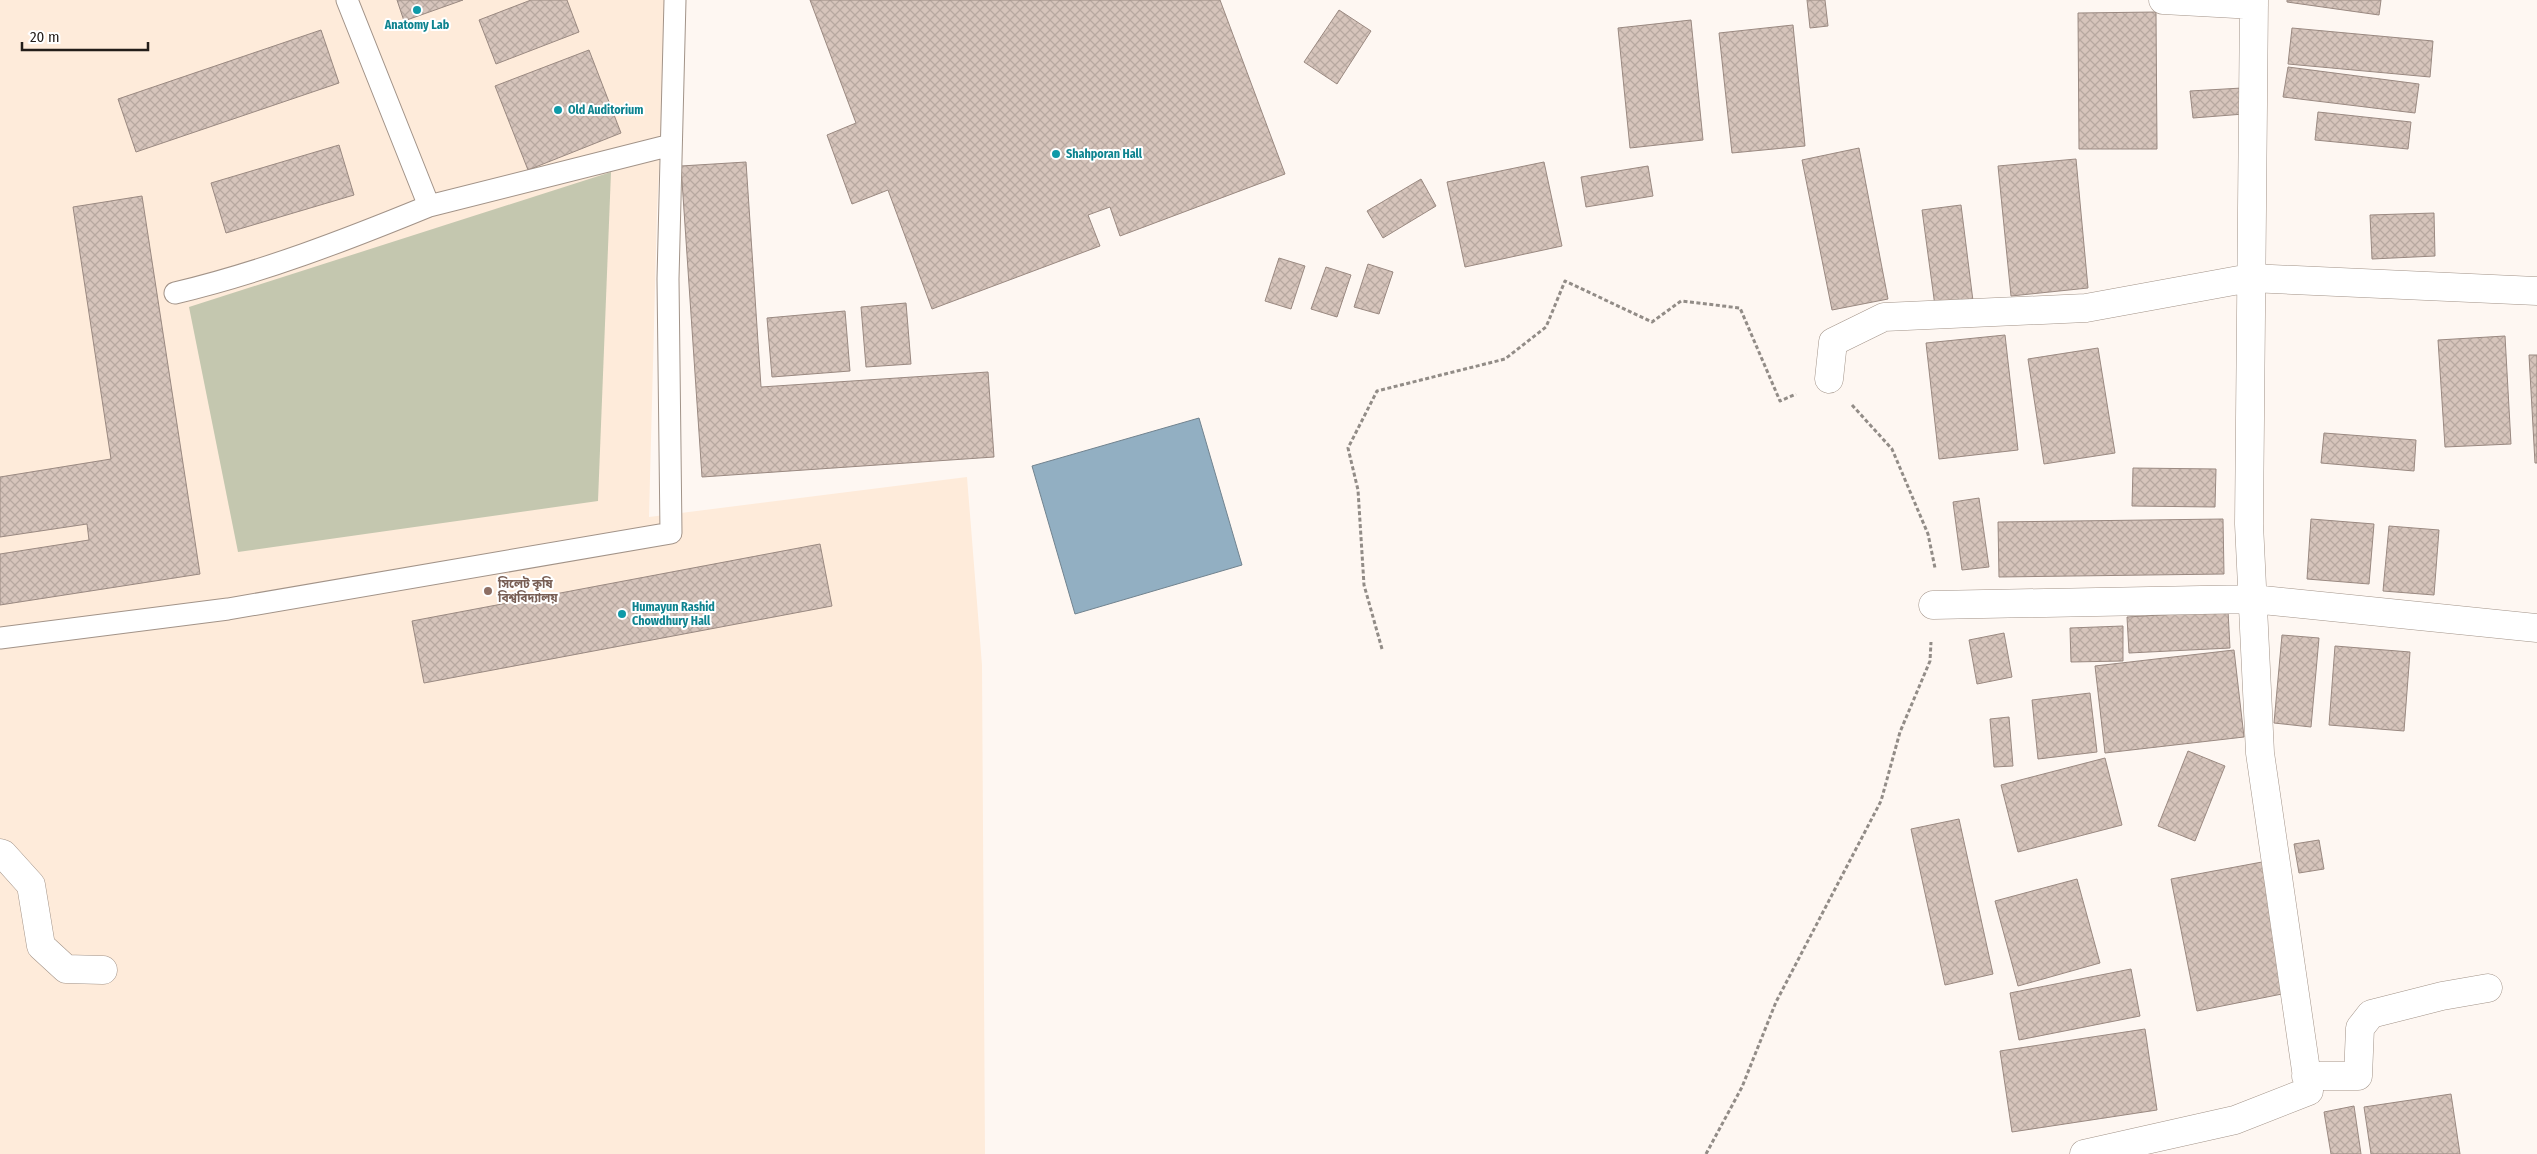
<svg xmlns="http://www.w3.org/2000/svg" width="2537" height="1154" viewBox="0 0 2537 1154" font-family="'Fira Sans Condensed','Noto Sans Bengali',sans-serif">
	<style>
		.education { fill: #feebda }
		.garden { fill: #c4c7af }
		.water { fill: #92afc2; stroke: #71838f }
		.building { fill: url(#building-cross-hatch); stroke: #9a8981 }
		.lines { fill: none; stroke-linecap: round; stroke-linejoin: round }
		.service-casing { stroke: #a29388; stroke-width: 23 }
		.minor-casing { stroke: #a29388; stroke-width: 29 }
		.path { stroke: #928c87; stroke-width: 3; stroke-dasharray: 4 2.5; stroke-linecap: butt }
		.service { stroke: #fff; stroke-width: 21 }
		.minor { stroke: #fff; stroke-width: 28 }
		.culture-dot { fill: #0f9aa8; stroke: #fff; stroke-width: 2 }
		.education-dot { fill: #8d6e63; stroke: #fff; stroke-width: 2 }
		.labels { text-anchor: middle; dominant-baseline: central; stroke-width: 4; stroke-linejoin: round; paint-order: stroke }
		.culture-label { font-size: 12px; font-weight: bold; fill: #0d838f; stroke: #fff; text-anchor: start }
		.education-label { font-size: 12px; font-weight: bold; fill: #785e54; stroke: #fff; text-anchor: start }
	</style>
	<defs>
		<pattern id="building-cross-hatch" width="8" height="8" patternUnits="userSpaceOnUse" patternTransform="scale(1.25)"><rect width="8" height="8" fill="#d6c4bb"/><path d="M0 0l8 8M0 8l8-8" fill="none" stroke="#b7a8a0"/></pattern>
	</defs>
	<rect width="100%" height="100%" fill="#fef7f2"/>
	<path class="education" d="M0,0H667L657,211L649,517L967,477L982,665L985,1154H0Z"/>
	<path class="garden" d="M611,172L598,501L238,552L189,307Z"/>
	<path class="water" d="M1199,418L1242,565L1075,614L1032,466Z"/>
	<path class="building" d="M397,0H463L404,21Z
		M531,0H567L579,32L496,64L479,20Z
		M810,0H1220L1285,174L1120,236L1110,207L1088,215L1100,246L932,309L888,190L852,204L827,135L856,123Z
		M1807,0H1825L1828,26L1810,28Z
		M2287,0H2381L2379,15L2287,2Z
		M1339,10L1371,31L1337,84L1304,62Z
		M2156,12L2157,149H2079L2078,13Z
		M1691,20L1703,140L1630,148L1618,28Z
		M1793,25L1805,146L1732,153L1719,33Z
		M2292,28L2433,41L2430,77L2288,64Z
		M321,30L339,83L136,152L118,99Z
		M589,50L621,133L528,170L495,86Z
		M2288,67L2419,84L2415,113L2283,97Z
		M2242,88L2244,114L2193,118L2190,91Z
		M2318,112L2411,122L2408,149L2315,140Z
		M339,145L354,195L226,233L211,183Z
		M1859,148L1888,299L1832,310L1802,160Z
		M2076,159L2088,288L2011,296L1998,166Z
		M746,162L761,387L988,372L994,457L702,477L681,166Z
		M1544,162L1562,246L1465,267L1447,182Z
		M1648,166L1653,196L1586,207L1581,177Z
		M1421,179L1436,206L1383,238L1367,211Z
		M142,196L200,574L0,605V554L89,540L87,524L0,537V477L111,459L73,207Z
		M1961,205L1973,301L1935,306L1922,210Z
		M2434,213L2435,256L2372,259L2370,215Z
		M1279,258L1305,266L1291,309L1265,301Z
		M1368,264L1393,272L1379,314L1354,307Z
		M1326,267L1351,275L1337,317L1311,309Z
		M906,303L911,364L866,367L861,307Z
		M845,311L850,371L772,377L767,318Z
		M2005,335L2018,450L1939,459L1926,343Z
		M2505,336L2511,444L2445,447L2438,340Z
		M2098,348L2115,453L2044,464L2028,359Z
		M2529,355H2537V463H2535Z
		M2324,433L2416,440L2414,471L2321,463Z
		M2133,468L2216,469L2215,507L2132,506Z
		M1979,498L1989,567L1962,570L1953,502Z
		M2223,519L2224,574L1999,577L1998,522Z
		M2311,519L2374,524L2369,584L2307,579Z
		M2389,526L2439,530L2434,595L2383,591Z
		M820,544L832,606L424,683L412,621Z
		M2228,611L2230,648L2129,653L2127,617Z
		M2123,626V661L2071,662L2070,628Z
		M2004,633L2012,677L1977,684L1969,640Z
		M2282,635L2319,638L2311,727L2274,723Z
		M2335,646L2410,652L2404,731L2329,725Z
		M2234,650L2244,737L2105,753L2095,666Z
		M2090,693L2097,752L2038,759L2032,700Z
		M2009,717L2013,766L1994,767L1990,719Z
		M2188,751L2225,766L2195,841L2158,826Z
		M2105,758L2122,825L2018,852L2001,785Z
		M1959,819L1993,974L1945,985L1911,829Z
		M2319,840L2324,869L2299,873L2294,844Z
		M2262,862L2287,993L2197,1011L2171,879Z
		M2077,879L2100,963L2018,986L1995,901Z
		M2131,969L2140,1016L2019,1040L2010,993Z
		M2145,1029L2157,1110L2012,1132L2000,1051Z
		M2451,1094L2460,1154H2371L2364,1107Z
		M2354,1106L2361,1154H2331L2324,1112Z"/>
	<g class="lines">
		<g class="service-casing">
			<path id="service" d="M347,0L429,206L671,145
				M175,293C263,272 346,240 429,206
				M0,638L228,609L671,533L668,279L675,0"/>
		</g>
		<g class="minor-casing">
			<path id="minor" d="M2163,0L2254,5
				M1829,379L1833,342L1884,317L2086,308L2250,278L2537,291
				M1933,605L2253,599L2537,628
				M0,853L3,854L31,885L41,946L66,969L103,970
				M2306,1076H2358L2360,1028L2371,1014L2442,996L2488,988
				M2084,1154L2235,1120L2309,1091L2260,753L2249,524L2254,0"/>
		</g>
		<path class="path" d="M1852,405L1892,449L1928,534L1935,568
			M1382,649L1364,585L1358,490L1348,448L1377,391L1505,359L1546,327L1565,281L1652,322L1681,301L1740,308L1780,401L1796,394
			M1706,1154L1742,1087L1776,1002L1881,801L1900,732L1930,661L1931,642"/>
		<use href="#service" class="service"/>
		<use href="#minor" class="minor"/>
	</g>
	<g class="culture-dot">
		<circle cx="417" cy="10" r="5"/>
		<circle cx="558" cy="110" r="5"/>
		<circle cx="1056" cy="154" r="5"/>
		<circle cx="622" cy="614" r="5"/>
	</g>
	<circle class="education-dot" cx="488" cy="591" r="5"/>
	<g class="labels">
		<g class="culture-label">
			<text x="417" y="25" text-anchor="middle">Anatomy Lab</text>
			<text x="568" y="110">Old Auditorium</text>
			<text x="1066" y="154">Shahporan Hall</text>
			<text x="632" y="607">Humayun Rashid<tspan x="632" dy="14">Chowdhury Hall</tspan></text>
		</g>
		<g class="education-label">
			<text x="498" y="584">সিলেট কৃষি<tspan x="498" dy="14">বিশ্ববিদ্যালয়</tspan></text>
		</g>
	</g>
	<path d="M22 42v8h126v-8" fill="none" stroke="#231d19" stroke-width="2.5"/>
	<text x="30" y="42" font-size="15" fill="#231d19" stroke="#ffffff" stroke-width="4" paint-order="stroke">20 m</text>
</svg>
